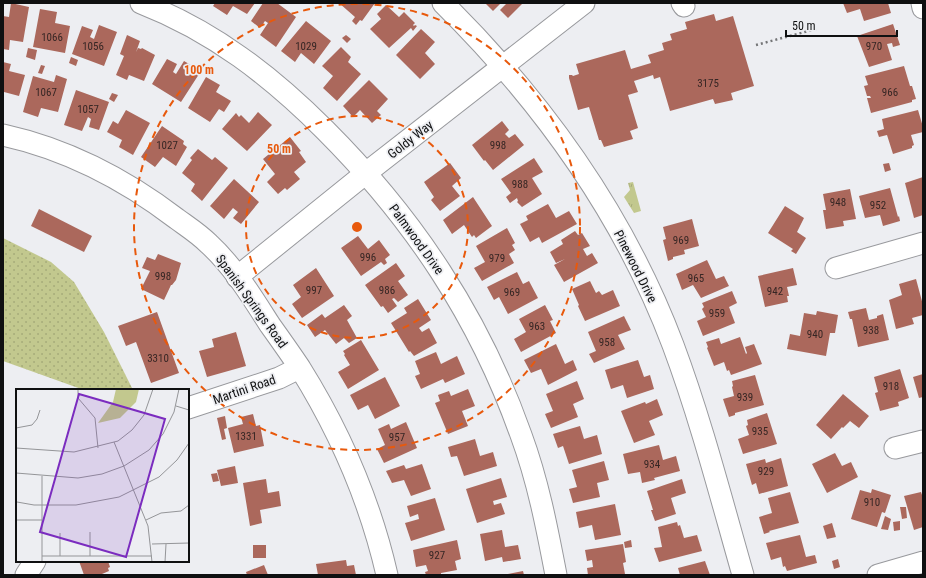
<svg xmlns="http://www.w3.org/2000/svg" width="926" height="578" font-family="'Roboto Condensed',sans-serif">
	<defs>
		<pattern id="grass-dots" width="8" height="8" patternUnits="userSpaceOnUse"><rect width="8" height="8" fill="#c2c88e"/><path d="M2 2h.1M6 6h.1" fill="none" stroke="#a6ab79" stroke-width="1.8" stroke-linecap="round"/></pattern>
		<pattern id="park-tufts" width="24" height="20" patternUnits="userSpaceOnUse"><rect width="24" height="20" fill="#c2c88e"/><path d="M3 7l-1-3M5 7V3M7 7l1-3M15 17l-1-3M17 17v-4M19 17l1-3" fill="none" stroke="#a6ab79"/></pattern>
	</defs>
	<rect width="100%" height="100%" fill="#edeef2"/>
	<polygon fill="url(#grass-dots)" points="3,238 51,262 74,282 104,332 133,390 84,390 3,361"/>
	<polygon fill="url(#park-tufts)" points="633,182 641,211 634,213 624,197 630,190 628,183"/>
	<g fill="#ab685c">
		<polygon points="11,3 29,7 23,42 10,40 9,50 3,49 3,16 9,17"/>
		<polygon points="215,3 255,3 247,14 233,6 227,15 213,6"/>
		<polygon points="263,3 277,3 296,17 276,47 260,35 268,23 265,21 260,28 251,21"/>
		<polygon points="339,3 375,3 362,21 360,20 356,25 352,21 355,17"/>
		<polygon points="485,3 501,3 493,11"/>
		<polygon points="507,3 523,3 508,18 500,10"/>
		<polygon points="843,3 888,3 891,13 864,21 860,9 847,13"/>
		<polygon points="386,5 399,17 404,12 415,23 413,25 414,26 415,25 417,26 413,31 411,28 389,48 370,29 381,19 377,14"/>
		<polygon points="40,9 57,12 55,23 70,26 65,53 33,47"/>
		<polygon points="714,14 716,21 733,16 754,86 731,93 733,100 715,104 713,99 670,111 660,77 654,79 653,75 634,81 638,92 628,95 638,128 630,131 633,139 604,147 601,140 599,140 589,107 578,110 569,78 569,75 572,75 573,76 579,74 576,64 625,50 631,69 651,63 648,55 664,50 662,43 672,40 670,34 687,29 685,22"/>
		<polygon points="306,21 331,41 314,64 301,53 295,62 281,51"/>
		<polygon points="893,24 900,45 893,47 892,43 887,44 892,60 869,67 857,36"/>
		<polygon points="99,25 117,32 104,66 72,54 82,26 93,30 90,37 94,39"/>
		<polygon points="421,29 435,42 425,53 435,64 420,79 396,55"/>
		<polygon points="127,35 140,41 136,52 138,48 141,49 142,48 155,55 144,81 129,75 127,80 116,75 124,56 120,54"/>
		<polygon points="346,35 351,39 347,43 342,38"/>
		<polygon points="341,47 351,57 348,62 361,74 337,101 323,88 333,76 322,66"/>
		<polygon points="28,48 37,50 35,60 26,57"/>
		<polygon points="71,57 78,60 76,66 69,63"/>
		<polygon points="167,59 177,64 173,72 176,74 184,61 201,71 181,102 152,84"/>
		<polygon points="3,62 11,64 9,71 25,75 19,96 4,92 3,96"/>
		<polygon points="41,65 45,66 42,74 38,73"/>
		<polygon points="904,66 910,86 912,86 916,99 912,100 912,102 871,113 867,98 871,98 870,96 867,96 864,86 868,85 865,76"/>
		<polygon points="56,75 67,79 58,112 41,108 38,117 23,112 33,76 54,82"/>
		<polygon points="206,77 220,85 216,92 231,101 224,112 219,109 210,122 188,108"/>
		<polygon points="369,80 388,99 377,111 381,115 372,123 360,110 353,117 343,106"/>
		<polygon points="76,90 109,102 99,130 89,127 91,119 88,117 82,131 64,125"/>
		<polygon points="112,93 118,95 114,102 109,99"/>
		<polygon points="126,110 150,123 133,155 119,147 122,140 107,132 113,121 118,124"/>
		<polygon points="918,110 923,127 923,132 911,135 914,145 912,146 912,148 893,154 887,135 879,137 877,131 884,129 882,119"/>
		<polygon points="258,112 272,125 247,151 222,129 236,113 239,117 241,115 249,123"/>
		<polygon points="502,121 509,130 505,134 509,138 515,134 524,145 493,170 485,160 484,161 472,145"/>
		<polygon points="162,126 184,141 183,144 187,147 176,166 163,157 155,167 141,157"/>
		<polygon points="290,137 301,151 299,152 306,162 294,172 300,179 287,190 285,188 278,194 267,182 275,174 263,159"/>
		<polygon points="198,149 212,160 215,157 228,168 202,201 191,191 195,184 182,173 192,160 190,158"/>
		<polygon points="534,158 543,172 532,178 542,194 522,207 517,202 518,201 517,198 510,203 506,197 511,193 501,179"/>
		<polygon points="450,163 461,178 452,186 460,196 440,211 431,200 434,197 424,182"/>
		<polygon points="889,163 891,170 885,172 883,164"/>
		<polygon points="923,177 923,215 914,218 905,183"/>
		<polygon points="234,179 259,202 241,224 233,218 238,212 233,208 224,219 210,206"/>
		<polygon points="890,188 898,217 899,216 900,221 883,226 880,215 865,218 859,196"/>
		<polygon points="850,189 856,219 843,221 844,226 826,229 823,210 826,210 823,194"/>
		<polygon points="473,197 492,226 476,238 474,235 472,237 464,225 452,234 443,220"/>
		<polygon points="548,204 556,218 569,211 577,224 542,243 539,237 530,242 520,224 528,220 526,216"/>
		<polygon points="785,206 804,218 797,232 806,238 796,254 791,251 793,249 768,233"/>
		<polygon points="39,209 92,236 84,252 31,226"/>
		<polygon points="692,219 699,246 684,250 685,254 673,257 673,259 668,261 663,240 666,239 663,227"/>
		<polygon points="507,228 515,243 512,245 515,250 509,254 514,263 482,281 474,268 485,262 476,246"/>
		<polygon points="575,231 578,235 582,233 590,246 583,249 587,256 592,253 598,263 564,282 554,265 565,259 556,263 550,252 563,244 561,240"/>
		<polygon points="358,236 368,249 379,240 390,255 385,259 387,263 384,265 381,262 361,276 341,248"/>
		<polygon points="158,254 181,263 176,280 172,285 171,285 164,300 141,289 150,271 142,268 147,257 155,260"/>
		<polygon points="707,260 716,279 724,276 729,286 701,298 693,285 682,290 676,274"/>
		<polygon points="396,263 405,276 398,281 408,295 398,302 394,298 392,299 397,306 388,313 383,306 381,307 365,285"/>
		<polygon points="316,268 334,296 302,318 292,304 301,297 293,285"/>
		<polygon points="793,268 797,285 787,287 789,296 787,296 788,302 765,307 758,276"/>
		<polygon points="517,272 523,284 529,281 538,298 508,314 499,297 494,300 487,287"/>
		<polygon points="916,279 923,305 923,315 912,318 914,324 896,329 889,300 902,295 899,284"/>
		<polygon points="590,281 596,293 599,291 602,295 613,290 620,306 585,321 578,306 579,305 572,289"/>
		<polygon points="732,291 737,303 729,307 735,323 703,336 697,321 706,317 702,309 704,307 702,303"/>
		<polygon points="418,299 431,320 419,328 422,332 429,328 437,343 414,356 410,351 409,352 391,323 407,313 404,308"/>
		<polygon points="344,305 352,316 347,320 357,338 349,343 344,338 336,344 325,330 315,337 307,325 322,314 325,318"/>
		<polygon points="545,305 553,320 550,321 556,333 521,352 514,339 526,332 519,319"/>
		<polygon points="866,308 869,320 877,318 877,316 883,314 889,340 858,347 852,319 850,319 848,312"/>
		<polygon points="817,311 838,315 835,333 830,333 826,356 787,349 790,334 800,336 804,313 816,315"/>
		<polygon points="157,312 179,373 151,383 136,342 126,346 118,326"/>
		<polygon points="624,316 631,330 618,335 625,349 594,363 589,354 596,351 588,332"/>
		<polygon points="236,332 246,366 207,377 199,351 214,347 212,339"/>
		<polygon points="740,337 746,354 747,353 745,347 754,344 762,364 731,375 729,370 727,371 724,362 714,366 707,348 708,347 706,342 719,338 721,344"/>
		<polygon points="361,340 379,370 348,389 338,372 350,365 344,355 345,354 343,351"/>
		<polygon points="556,344 565,364 573,360 577,370 548,385 541,369 531,373 524,360"/>
		<polygon points="436,352 441,364 457,356 465,374 445,383 443,379 421,389 415,376 420,374 415,361"/>
		<polygon points="638,360 644,377 650,375 654,389 627,398 623,385 611,389 605,370"/>
		<polygon points="900,369 909,398 898,402 899,406 880,411 875,393 878,392 874,377"/>
		<polygon points="923,374 923,397 919,398 913,377"/>
		<polygon points="755,375 764,405 735,413 735,415 729,417 723,399 734,396 732,387 733,386 732,381"/>
		<polygon points="385,377 400,406 375,419 368,405 358,410 350,395"/>
		<polygon points="577,381 584,399 573,404 578,417 551,428 545,414 553,411 546,394"/>
		<polygon points="468,389 475,406 462,411 468,426 448,434 435,403 440,401 438,395 449,391 451,396"/>
		<polygon points="843,394 869,416 859,428 850,421 843,428 842,427 831,439 816,425"/>
		<polygon points="657,399 663,415 649,421 655,435 634,443 621,411 645,402 646,404"/>
		<polygon points="767,413 777,444 743,454 738,439 749,435 746,426 748,425 747,420"/>
		<polygon points="253,414 256,426 260,425 264,446 234,453 228,428 243,424 241,417"/>
		<polygon points="225,416 227,428 224,429 226,439 222,440 217,418"/>
		<polygon points="406,422 417,448 384,463 377,449 385,445 378,429 389,424 391,429"/>
		<polygon points="580,426 584,439 597,435 602,454 569,464 563,446 558,448 553,434"/>
		<polygon points="475,439 480,456 493,452 497,466 464,476 457,456 451,457 448,447"/>
		<polygon points="659,445 663,460 676,456 680,471 654,478 655,480 642,483 640,472 628,474 623,454"/>
		<polygon points="835,453 842,466 851,462 858,477 827,493 812,464"/>
		<polygon points="781,458 788,486 759,494 756,483 752,485 746,464 765,459 766,463"/>
		<polygon points="604,461 609,480 597,483 600,497 573,503 569,489 577,487 572,470"/>
		<polygon points="422,464 431,489 411,496 404,480 392,483 386,471 404,465 406,469"/>
		<polygon points="235,466 238,483 221,486 217,470"/>
		<polygon points="217,473 219,481 213,482 211,474"/>
		<polygon points="501,478 507,497 493,501 494,505 501,503 505,514 477,523 466,489"/>
		<polygon points="266,479 268,493 279,491 281,506 260,510 262,523 250,526 243,483"/>
		<polygon points="682,479 686,493 671,498 676,514 655,521 651,510 653,510 647,491"/>
		<polygon points="872,489 891,495 885,513 882,512 877,527 851,519 860,490 871,493"/>
		<polygon points="790,492 799,523 769,531 770,532 764,534 759,517 772,513 768,498"/>
		<polygon points="921,492 923,498 923,527 914,530 904,496"/>
		<polygon points="435,498 445,530 411,541 405,523 419,519 418,514 410,517 407,506"/>
		<polygon points="615,504 621,535 595,540 592,525 579,528 576,512"/>
		<polygon points="900,507 906,507 907,518 902,519"/>
		<polygon points="885,516 891,519 888,530 881,529"/>
		<polygon points="900,521 900,530 894,531 893,522"/>
		<polygon points="677,522 678,526 680,525 684,538 697,535 702,551 659,562 654,548 662,547 658,527"/>
		<polygon points="832,523 836,537 827,539 823,526"/>
		<polygon points="502,530 505,547 518,545 521,559 503,562 502,557 485,561 480,534"/>
		<polygon points="800,535 806,557 815,555 817,563 787,571 785,566 783,567 781,557 771,560 766,543"/>
		<polygon points="457,540 461,559 455,561 457,570 441,573 441,575 426,575 425,572 428,571 426,565 416,567 413,550"/>
		<polygon points="631,540 632,547 625,548 624,542"/>
		<polygon points="623,544 626,562 623,563 625,574 588,575 587,568 593,567 592,560 587,561 585,550"/>
		<rect x="253" y="545" width="13" height="13"/>
		<polygon points="838,559 840,567 834,569 832,561"/>
		<polygon points="346,560 347,566 354,565 356,575 318,575 316,564"/>
		<polygon points="79,561 108,561 110,567 108,568 109,571 102,574 102,575 84,575"/>
		<polygon points="705,561 710,575 680,575 678,568"/>
		<polygon points="264,565 268,575 247,575 246,572"/>
		<polygon points="523,571 524,575 508,575 508,574"/>
	</g>
	<g fill="none" stroke-linecap="round" stroke-linejoin="round">
		<g stroke="#98999d" stroke-width="23">
			<g id="minor">
				<path d="M 141,3 C 213,31 271,76 325,130 C 414,219 479,317 521,435 C 538,481 547,528 556,575"/>
				<path d="M 443,3 C 541,100 624,215 673,345 C 701,420 721,498 743,575"/>
				<polyline points="682,3 684,6"/>
				<polyline points="922,3 923,8"/>
				<path d="M 3,135 C 66,149 126,180 177,219 C 188,227 199,234 209,244 C 234,267 252,297 270,325 C 280,339 290,353 300,368 C 340,432 370,501 387,575"/>
				<polyline points="836,268 923,243"/>
				<polyline points="237,277 366,173 584,3"/>
				<polyline points="188,408 279,378 299,368"/>
				<polyline points="895,448 923,441"/>
				<polyline points="26,575 35,561"/>
				<polyline points="878,575 923,562"/>
			</g>
		</g>
		<polyline stroke="#747577" stroke-width="2.5" stroke-dasharray="2 3" stroke-linecap="butt" points="756,45 816,29"/>
		<use href="#minor" stroke="#fff" stroke-width="21"/>
	</g>
	<g fill="none" stroke="#e8590c" stroke-width="2" stroke-dasharray="7 5">
		<circle cx="357" cy="227" r="111"/>
		<circle cx="357" cy="227" r="223"/>
	</g>
	<g text-anchor="middle" stroke-width="3.5" stroke-linejoin="round" paint-order="stroke">
		<g font-size="11" fill="#362624">
			<text x="52" y="41">1066</text>
			<text x="93" y="50">1056</text>
			<text x="306" y="50">1029</text>
			<text x="874" y="50">970</text>
			<text x="708" y="87">3175</text>
			<text x="46" y="96">1067</text>
			<text x="890" y="96">966</text>
			<text x="88" y="113">1057</text>
			<text x="167" y="149">1027</text>
			<text x="498" y="149">998</text>
			<text x="520" y="188">988</text>
			<text x="838" y="206">948</text>
			<text x="878" y="209">952</text>
			<text x="681" y="244">969</text>
			<text x="368" y="261">996</text>
			<text x="497" y="262">979</text>
			<text x="163" y="280">998</text>
			<text x="696" y="282">965</text>
			<text x="314" y="294">997</text>
			<text x="387" y="294">986</text>
			<text x="775" y="295">942</text>
			<text x="512" y="296">969</text>
			<text x="717" y="317">959</text>
			<text x="537" y="330">963</text>
			<text x="871" y="334">938</text>
			<text x="815" y="338">940</text>
			<text x="607" y="346">958</text>
			<text x="158" y="362">3310</text>
			<text x="891" y="390">918</text>
			<text x="745" y="401">939</text>
			<text x="760" y="435">935</text>
			<text x="246" y="440">1331</text>
			<text x="397" y="441">957</text>
			<text x="652" y="468">934</text>
			<text x="766" y="475">929</text>
			<text x="872" y="506">910</text>
			<text x="437" y="559">927</text>
		</g>
		<g font-size="13" fill="#0f1011" stroke="#edeef2">
			<text transform="translate(410 139) rotate(-38)" y="5">Goldy Way</text>
			<text transform="translate(417 239) rotate(54)" y="5">Palmwood Drive</text>
			<text transform="translate(636 266) rotate(63)" y="5">Pinewood Drive</text>
			<text transform="translate(252 301) rotate(54)" y="5">Spanish Springs Road</text>
			<text transform="translate(244 389) rotate(-19)" y="5">Martini Road</text>
		</g>
	</g>
	<g transform="translate(16 389)">
		<rect width="173" height="173" fill="#edeef2"/>
		<path d="M 100,0 L 123,0 L 120,13 L 104,29 L 82,34 L 97,13 Z" fill="#c2c88e"/>
		<path fill="none" stroke="#949598" stroke-width="1" d="M 62,0 L 62,9 L 79,29 L 82,59M 160,17 L 173,21M 0,39 L 16,36 L 21,30 L 24,21M 98,53 L 132,137 L 136,173M 0,59 L 58,63 L 102,52 L 116,41 L 128,26 L 137,0M 0,84 L 62,89 L 86,85 L 108,77 L 133,61 L 147,45 L 158,23 L 163,0M 1,113 L 18,116 L 60,116 L 103,108 L 143,88 L 161,71 L 173,54M 0,131 L 26,131M 130,131 L 145,124 L 165,122 L 173,116M 136,155 L 173,154M 26,167 L 136,167M 44,167 L 44,144M 74,167 L 74,143M 26,173 L 26,87M 149,173 L 150,155"/>
		<path fill="#7b2cbf" fill-opacity="0.15" stroke="#7b2cbf" stroke-width="2" d="M 63,5 L 149,30 L 110,168 L 24,143 Z"/>
		<rect width="173" height="173" fill="none" stroke="#0f1011" stroke-width="2"/>
	</g>
	<circle cx="357" cy="227" r="6" fill="#e8590c" stroke="#edeef2" stroke-width="2"/>
	<g font-size="12" text-anchor="middle" font-weight="bold" fill="#e8590c" stroke="#edeef2" stroke-width="3.5" stroke-linejoin="round" paint-order="stroke">
		<text x="199" y="74">100 m</text>
		<text x="279" y="153">50 m</text>
	</g>
	<rect width="926" height="578" fill="none" stroke="#0f1011" stroke-width="8"/>
	<path d="M786 30v6h111v-6" fill="none" stroke="#0f1011" stroke-width="2"/>
	<text x="792" y="30" font-size="12" fill="#0f1011" stroke="#edeef2" stroke-width="3" paint-order="stroke">50 m</text>
</svg>
